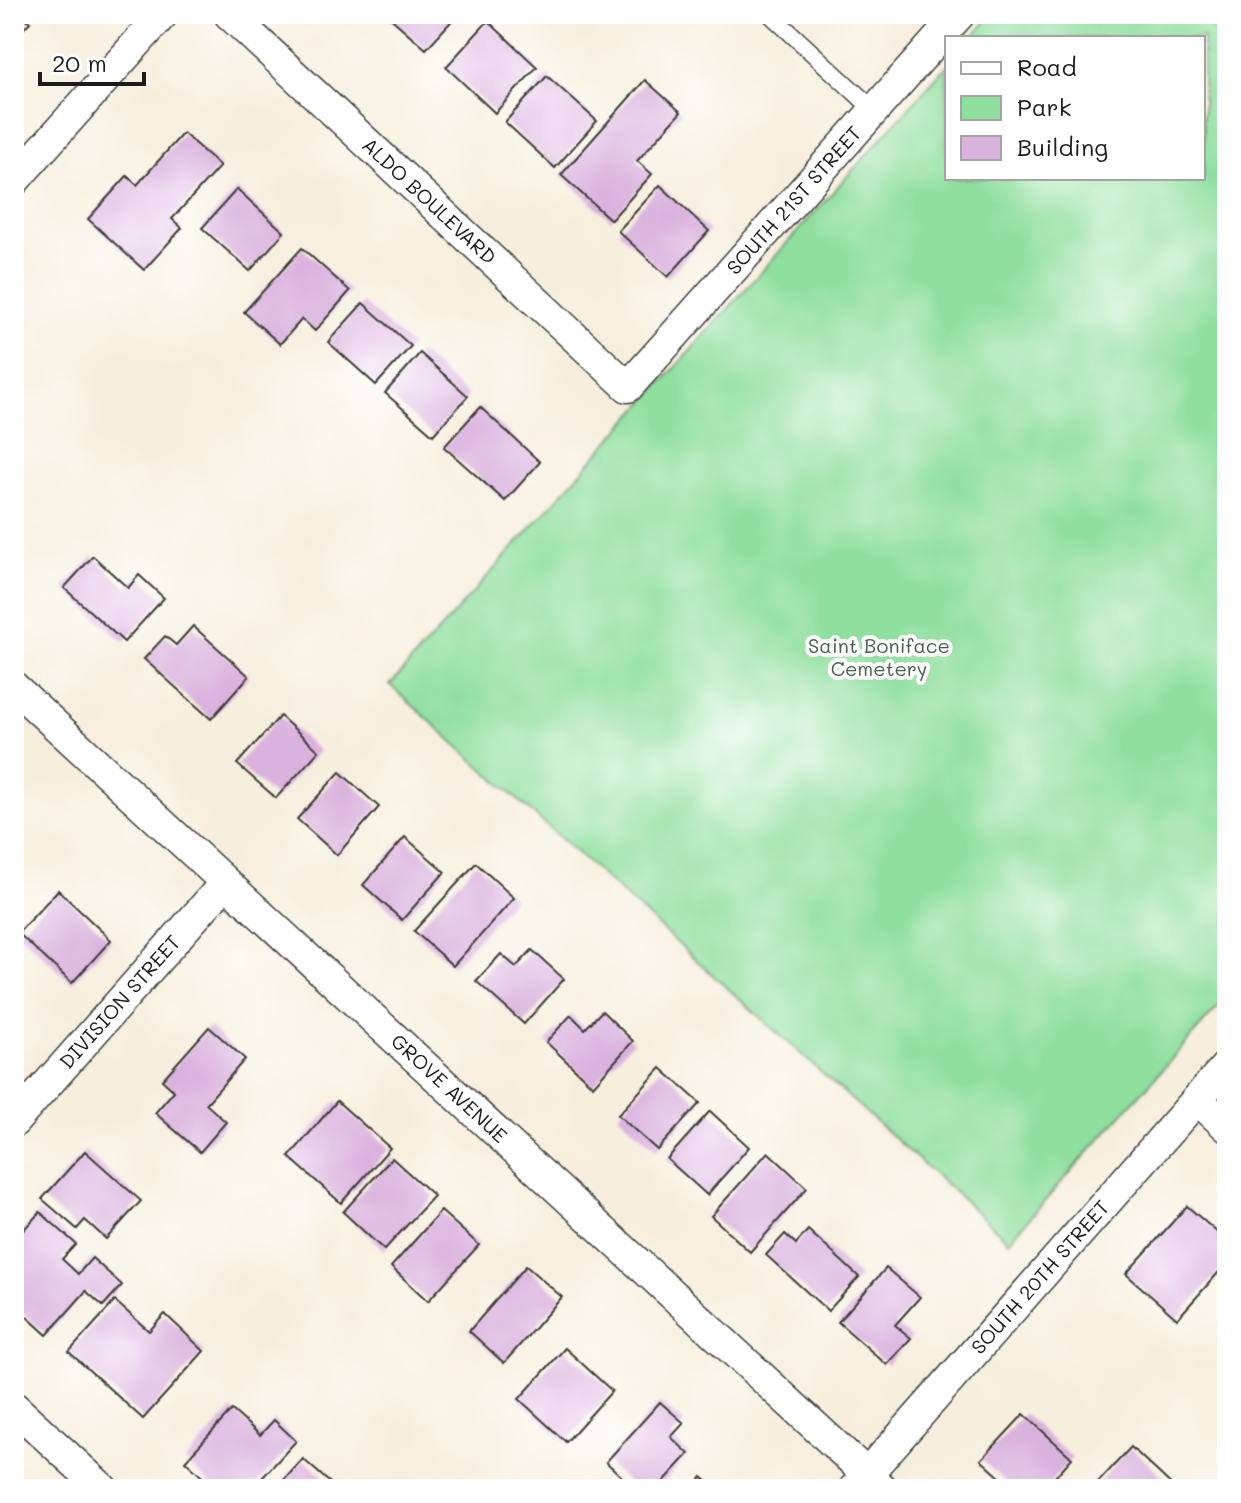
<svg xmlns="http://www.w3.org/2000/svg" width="1241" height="1503" font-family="Mali,sans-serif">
	<rect width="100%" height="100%" fill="#fff"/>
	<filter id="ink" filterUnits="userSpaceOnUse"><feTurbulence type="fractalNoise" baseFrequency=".0125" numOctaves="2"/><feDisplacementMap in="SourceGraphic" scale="16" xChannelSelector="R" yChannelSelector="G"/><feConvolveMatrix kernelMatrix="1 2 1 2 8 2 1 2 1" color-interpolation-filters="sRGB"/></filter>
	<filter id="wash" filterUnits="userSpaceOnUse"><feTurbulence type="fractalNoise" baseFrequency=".006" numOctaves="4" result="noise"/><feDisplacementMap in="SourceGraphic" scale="32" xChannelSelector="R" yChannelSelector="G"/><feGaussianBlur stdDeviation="1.8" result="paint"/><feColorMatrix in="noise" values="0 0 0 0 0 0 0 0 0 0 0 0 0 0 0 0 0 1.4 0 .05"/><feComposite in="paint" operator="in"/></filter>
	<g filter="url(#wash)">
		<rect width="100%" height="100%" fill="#f7efde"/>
		<polygon fill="#8fdf9e" stroke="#567e5d" stroke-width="2" points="993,14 1198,14 1227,42 1227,997 1009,1241 390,685 947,65 947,178 1203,178 1203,38 971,38"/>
		<g id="blocks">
			<g fill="#dab2de">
				<polygon points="14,14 21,14 30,22 14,39"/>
				<polygon points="386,14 458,14 426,49"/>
				<polygon points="488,21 537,67 495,113 446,67"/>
				<polygon points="547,76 597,121 555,168 505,122"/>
				<polygon points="645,80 681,112 637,161 652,174 611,220 561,175"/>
				<polygon points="183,133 220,166 172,219 182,228 144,270 88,219 127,176 137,185"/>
				<polygon points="660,185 709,231 668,277 618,231"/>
				<polygon points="237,189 284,232 250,271 202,228"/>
				<polygon points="302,248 350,291 315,331 302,319 280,344 244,312"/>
				<polygon points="363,303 411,346 376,385 328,342"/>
				<polygon points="420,353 468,396 433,435 385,393"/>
				<polygon points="480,407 540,462 505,501 444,447"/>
				<polygon points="93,556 128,588 139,575 164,598 124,642 64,588"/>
				<polygon points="193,626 249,676 211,719 144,659 165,636 176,645"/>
				<polygon points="280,716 319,751 276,798 237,764"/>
				<polygon points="340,772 379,807 337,855 297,819"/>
				<polygon points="405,837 445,872 402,920 363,885"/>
				<polygon points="476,863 514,898 453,966 414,931"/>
				<polygon points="58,890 111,940 72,983 18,933"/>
				<polygon points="532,950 564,979 524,1024 476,981 501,954 516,967"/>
				<polygon points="602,1011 633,1041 593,1086 546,1042 571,1015 585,1029"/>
				<polygon points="209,1027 245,1059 206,1104 226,1122 200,1152 155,1113 174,1091 162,1080"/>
				<polygon points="661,1068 700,1103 657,1150 618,1115"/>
				<polygon points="337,1101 390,1148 341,1203 289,1157"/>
				<polygon points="710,1111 749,1147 707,1195 667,1159"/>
				<polygon points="85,1151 141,1201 106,1239 85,1220 77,1229 42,1199"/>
				<polygon points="768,1152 807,1188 750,1252 711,1216"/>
				<polygon points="392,1158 434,1196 384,1250 343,1212"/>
				<polygon points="1187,1206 1227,1241 1227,1263 1177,1319 1126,1274"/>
				<polygon points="441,1211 479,1245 428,1301 391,1267"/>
				<polygon points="40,1212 76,1244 62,1259 78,1274 92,1258 122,1285 103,1306 86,1291 47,1335 14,1305 14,1240"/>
				<polygon points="808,1230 859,1277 828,1311 766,1255 785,1234 796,1244"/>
				<polygon points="526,1266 562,1297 504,1363 469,1331"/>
				<polygon points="886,1268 920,1297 895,1325 911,1338 887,1365 838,1322"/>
				<polygon points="115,1301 149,1331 165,1314 204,1351 143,1419 69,1352"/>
				<polygon points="565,1348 612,1391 566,1442 519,1399"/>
				<polygon points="660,1402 684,1423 671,1437 689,1454 657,1489 635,1489 606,1462"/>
				<polygon points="232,1410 260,1435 274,1420 296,1441 252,1489 215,1489 185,1461"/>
				<polygon points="1024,1414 1072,1458 1044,1489 1013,1489 981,1460"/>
				<polygon points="1131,1447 1176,1489 1092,1489"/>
				<polygon points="303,1459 337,1489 276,1489"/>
				<polygon points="702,1477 716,1489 692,1489"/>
			</g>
		</g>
	</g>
	<g filter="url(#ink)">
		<use href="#blocks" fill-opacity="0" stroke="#3d3c39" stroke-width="2"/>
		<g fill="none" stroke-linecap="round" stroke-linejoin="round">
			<g stroke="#3d3c39" stroke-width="19">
				<polyline id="lane" points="770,14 874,110"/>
			</g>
			<g stroke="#3d3c39" stroke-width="33">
				<g id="street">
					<path id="s1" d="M 229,14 L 628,387 L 960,14"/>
					<polyline points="14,181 163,14"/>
					<path id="s2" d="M 14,687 L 883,1489"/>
					<polyline points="1197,1099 1227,1127"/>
					<path id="s3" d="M 14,1122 L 225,883"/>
					<polyline points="14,1407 103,1489"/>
					<path id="s4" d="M 854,1489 L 1227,1065"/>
				</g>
			</g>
			<use href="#lane" stroke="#fff" stroke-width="16"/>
			<use href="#street" stroke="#fff" stroke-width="30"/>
		</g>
	</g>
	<g text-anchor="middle" stroke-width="8" stroke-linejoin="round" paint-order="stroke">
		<g font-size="20" fill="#1c1c1c" stroke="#fff">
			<text dy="7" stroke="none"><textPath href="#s1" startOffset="796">SOUTH 21ST STREET</textPath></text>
			<text dy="7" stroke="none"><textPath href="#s1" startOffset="274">ALDO BOULEVARD</textPath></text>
			<text dy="7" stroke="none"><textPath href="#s3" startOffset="160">DIVISION STREET</textPath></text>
			<text dy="7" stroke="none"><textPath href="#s2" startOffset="592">GROVE AVENUE</textPath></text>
			<text dy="7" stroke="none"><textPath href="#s4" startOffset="282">SOUTH 20TH STREET</textPath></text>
		</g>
		<g font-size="20" fill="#44604a" stroke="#fff">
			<text x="879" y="653">Saint Boniface<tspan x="879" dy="23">Cemetery</tspan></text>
		</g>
	</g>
	<rect width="1241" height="1503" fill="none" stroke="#fff" stroke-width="48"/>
	<rect x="945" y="36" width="260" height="144" fill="#ffffff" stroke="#a4a4a4" stroke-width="2"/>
	<rect x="961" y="62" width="40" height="12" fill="#ffffff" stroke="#a4a4a4" stroke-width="2"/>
	<text x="1017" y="76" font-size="24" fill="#1c1c1c">Road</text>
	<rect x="961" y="96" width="40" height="24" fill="#8fdf9e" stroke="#a4a4a4" stroke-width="2"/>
	<text x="1017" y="116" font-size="24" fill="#1c1c1c">Park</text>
	<rect x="961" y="136" width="40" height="24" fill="#dab2de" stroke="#a4a4a4" stroke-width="2"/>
	<text x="1017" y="156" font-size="24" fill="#1c1c1c">Building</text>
	<path d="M40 72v12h104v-12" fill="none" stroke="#1c1c1c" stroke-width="4"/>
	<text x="52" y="72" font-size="24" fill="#1c1c1c" stroke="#ffffff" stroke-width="6" paint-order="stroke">20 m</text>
</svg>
